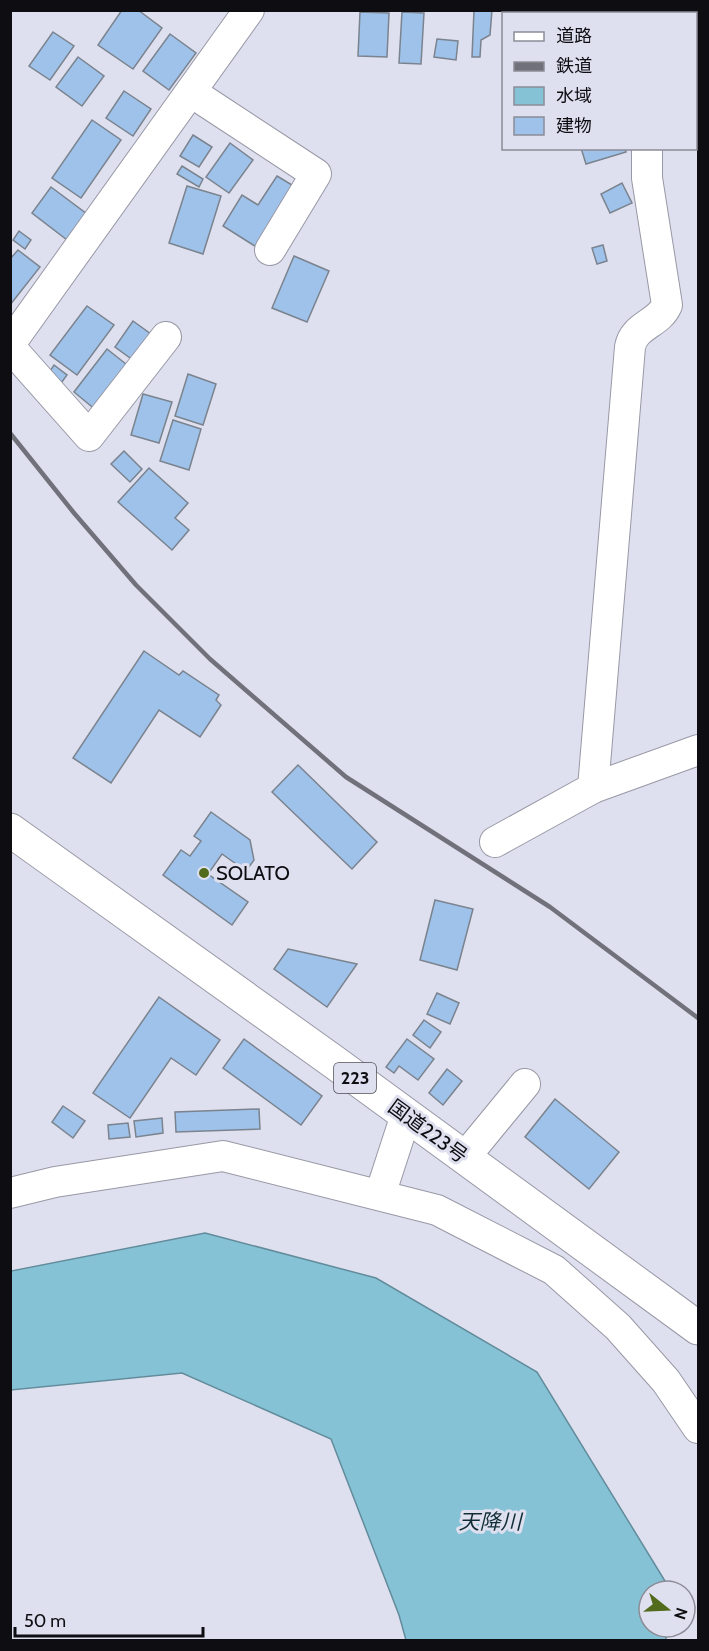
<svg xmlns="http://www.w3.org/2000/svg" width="709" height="1651" font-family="Cabin,'Noto Sans JP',sans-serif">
	<rect width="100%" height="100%" fill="#dfe0ef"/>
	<polygon fill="#86c2d6" stroke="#628c9b" stroke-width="1.5" points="205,1233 376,1278 537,1372 665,1581 665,1591 649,1591 649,1627 666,1627 666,1640 406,1640 399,1615 331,1439 182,1373 11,1390 11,1271"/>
	<g fill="#9fc2ea" stroke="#7a838e" stroke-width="1.5">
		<polygon points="122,10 138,10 162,28 133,69 98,45"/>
		<polygon points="474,10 492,10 490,35 481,40 480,57 472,57"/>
		<rect x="519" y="10" width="30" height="4"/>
		<rect x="578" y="10" width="52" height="4"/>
		<polygon points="360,12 389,13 387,57 358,56"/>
		<polygon points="402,12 424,13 421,64 399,63"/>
		<polygon points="53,32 74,46 50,80 29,66"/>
		<polygon points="170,34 196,53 169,90 143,71"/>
		<polygon points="437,39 458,41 456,60 434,57"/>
		<polygon points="78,57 104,76 82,106 56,87"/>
		<polygon points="124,91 151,109 133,136 106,118"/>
		<polygon points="92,120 121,140 81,198 52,178"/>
		<polygon points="193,135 212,147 199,167 180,156"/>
		<polygon points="230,143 253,160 229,193 206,177"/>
		<polygon points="581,148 625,148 626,152 586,164"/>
		<polygon points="182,166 203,179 199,187 177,174"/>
		<polygon points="277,176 297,188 258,248 223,226 242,195 258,205"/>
		<polygon points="622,183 632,203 610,213 601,194"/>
		<polygon points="187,186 221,196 203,254 169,243"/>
		<polygon points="51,187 91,217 71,243 32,213"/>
		<polygon points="19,231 31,240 25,249 13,240"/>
		<polygon points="603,245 607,261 597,264 592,248"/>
		<polygon points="18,250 40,267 10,305 10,259"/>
		<polygon points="294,256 329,271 307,322 272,308"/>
		<polygon points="87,306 114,325 77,375 50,355"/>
		<polygon points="133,321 155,337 137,363 115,347"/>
		<polygon points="107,349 131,368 97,411 74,392"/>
		<polygon points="54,365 67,375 59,386 46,377"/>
		<polygon points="188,374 216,384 203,425 175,416"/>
		<polygon points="143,394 172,402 159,443 131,435"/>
		<polygon points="173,420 201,429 189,470 160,461"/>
		<polygon points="124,451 142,469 130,482 111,464"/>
		<polygon points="149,468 188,503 175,518 189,530 172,550 118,502"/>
		<polygon points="144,651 179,675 183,671 219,695 216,700 221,705 200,737 159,710 111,783 73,758"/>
		<polygon points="298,765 377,842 352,869 272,792"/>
		<polygon points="211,812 250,840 254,860 246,871 222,854 208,874 248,902 232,925 163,875 181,850 190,856 201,841 194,836"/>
		<polygon points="435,900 473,909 457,970 420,960"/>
		<polygon points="288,949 357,964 327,1007 274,969"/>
		<polygon points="437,993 459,1003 450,1024 427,1014"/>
		<polygon points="159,997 220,1040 196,1075 171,1058 130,1118 93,1093"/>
		<polygon points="424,1020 441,1032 430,1048 413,1035"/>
		<polygon points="244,1039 322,1096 301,1125 223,1068"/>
		<polygon points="407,1039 434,1059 418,1080 399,1066 394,1073 386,1067"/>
		<polygon points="447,1069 462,1081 443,1105 429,1093"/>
		<polygon points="555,1099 619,1152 589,1189 525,1137"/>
		<polygon points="63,1106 85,1121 73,1138 52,1122"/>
		<polygon points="259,1109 260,1129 176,1132 175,1112"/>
		<polygon points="162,1118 163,1133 136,1137 134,1121"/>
		<polygon points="128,1123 130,1137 109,1139 108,1125"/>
	</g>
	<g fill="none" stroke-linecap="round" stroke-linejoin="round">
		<g stroke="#9898a6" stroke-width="32">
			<g id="minor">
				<polyline points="661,14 662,10"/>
				<polyline points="191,92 316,174 270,250"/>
				<polyline points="10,344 249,10"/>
				<polyline points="10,347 89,436 166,337"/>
				<path d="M 593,788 L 630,347 C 634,325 659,324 667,305 L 647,178 L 647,148"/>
				<polyline points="495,842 593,788 698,750"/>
				<polyline points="465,1157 525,1084"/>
				<polyline points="10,1193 55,1182 223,1156 437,1210 554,1270 618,1327 666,1381 698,1428"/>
				<polyline points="380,1195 406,1115"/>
			</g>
		</g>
		<g stroke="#9898a6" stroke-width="35">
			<polyline id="trunk" points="10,830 334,1062 698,1328"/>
		</g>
		<use href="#minor" stroke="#fff" stroke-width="30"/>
		<use href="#trunk" stroke="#fff" stroke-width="33"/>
		<polyline stroke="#70717a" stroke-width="4.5" points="10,433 74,513 136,585 210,659 346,777 550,907 698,1018"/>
	</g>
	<circle fill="#526a1b" stroke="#dfe0ef" stroke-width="2" cx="204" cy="873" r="6"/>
	<g text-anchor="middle" stroke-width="6" stroke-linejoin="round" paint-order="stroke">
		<rect fill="#dfe0ef" stroke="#4c4c54" stroke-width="1.5" x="334" y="1063" width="42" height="30" rx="4.5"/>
		<g font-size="18" font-weight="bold" fill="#0d0d12">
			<text x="355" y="1084">223</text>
		</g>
		<g font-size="20" fill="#0d0d12" stroke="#dfe0ef" text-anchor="start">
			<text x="216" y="880">SOLATO</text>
		</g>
		<g font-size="20" fill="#0d0d12" stroke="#dfe0ef">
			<text transform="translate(428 1131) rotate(36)" y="7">国道223号</text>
		</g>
		<g font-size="21" font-style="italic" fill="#0f2d36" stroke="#dfe0ef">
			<text x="490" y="1529">天降川</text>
		</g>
	</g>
	<rect width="709" height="1651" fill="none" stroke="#0d0d12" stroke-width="24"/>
	<rect x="502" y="12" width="195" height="138" fill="#dfe0ef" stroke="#8b8c97" stroke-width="1.5"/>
	<rect x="514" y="32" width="30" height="9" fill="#ffffff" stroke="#8b8c97" stroke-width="1.5"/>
	<text x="556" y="42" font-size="18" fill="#0d0d12">道路</text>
	<rect x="514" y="62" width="30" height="9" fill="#70717a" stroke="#8b8c97" stroke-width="1.5"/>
	<text x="556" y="72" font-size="18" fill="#0d0d12">鉄道</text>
	<rect x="514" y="87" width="30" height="18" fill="#86c2d6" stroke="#8b8c97" stroke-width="1.5"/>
	<text x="556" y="102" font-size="18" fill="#0d0d12">水域</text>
	<rect x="514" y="117" width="30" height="18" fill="#9fc2ea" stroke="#8b8c97" stroke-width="1.5"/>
	<text x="556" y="132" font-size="18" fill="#0d0d12">建物</text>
	<g transform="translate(667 1609) rotate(108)"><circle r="28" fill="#dfe0ef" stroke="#8b8c97" stroke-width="1.5"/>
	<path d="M0-4.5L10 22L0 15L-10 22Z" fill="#526a1b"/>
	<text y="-9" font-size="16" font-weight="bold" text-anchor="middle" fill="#0d0d12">N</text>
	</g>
	<path d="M15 1627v9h188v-9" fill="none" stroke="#0d0d12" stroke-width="3"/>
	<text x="24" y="1627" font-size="18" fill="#0d0d12" stroke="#dfe0ef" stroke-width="4.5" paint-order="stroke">50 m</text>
</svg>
